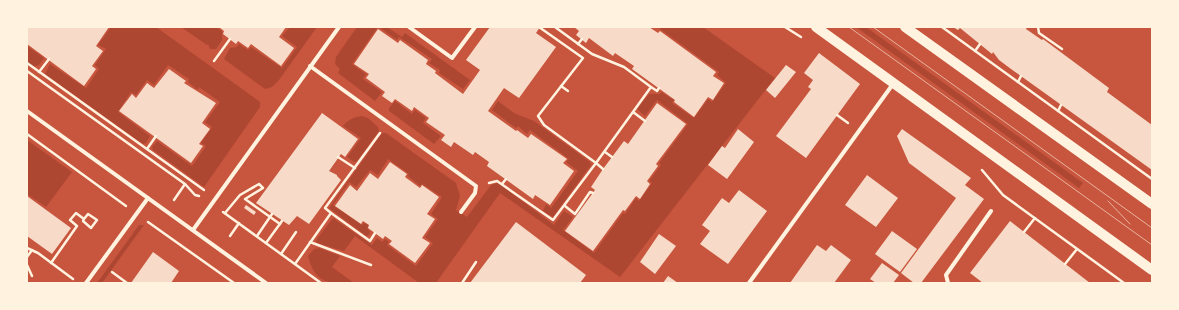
<svg xmlns="http://www.w3.org/2000/svg" width="1179" height="310" font-family="Ubuntu,sans-serif">
	<rect width="100%" height="100%" fill="#c8553d"/>
	<g fill="#ae4732">
		<polygon points="111,27 156,27 260,102 260,107 204,187 153,150 152,147 157,141 192,166 206,146 201,143 212,127 205,122 220,102 199,87 198,90 188,82 189,79 168,65 154,85 147,80 136,95 131,92 118,112 150,136 146,143 143,144 45,74 50,64 86,88 99,69 95,65 106,49 98,45"/>
		<polygon points="181,27 216,27 222,31 222,40 216,49 210,49 208,44 207,45"/>
		<polygon points="290,27 317,27 279,80 272,87 265,89 224,59 230,48 237,47 239,44 248,50 251,47 282,68 297,47 282,36"/>
		<polygon points="357,27 378,27 352,64 366,74 363,79 382,92 375,101 338,73 340,69 335,64 336,57"/>
		<polygon points="379,27 387,27 402,37 405,33 470,80 463,89 439,73 440,70 429,63 432,59 399,37 397,40"/>
		<polygon points="659,27 703,27 775,78 620,277 500,193 436,283 419,283 355,236 344,251 317,243 316,240 333,218 372,245 377,238 382,242 385,239 389,242 387,245 416,266 433,243 425,237 438,219 431,214 442,197 422,184 420,186 408,176 409,174 388,159 378,175 370,170 356,187 349,182 333,205 362,225 364,223 369,225 367,228 370,232 369,235 366,236 329,208 382,133 386,133 456,183 460,196 456,210 467,217 491,185 498,183 554,225 564,211 573,217 563,230 594,253 623,213 625,214 636,198 639,201 652,183 649,181 661,165 659,163 688,124 657,100 645,116 637,109 649,94 660,94 661,92 674,100 672,103 694,118 708,99 712,102 726,83 717,75 719,72 660,29"/>
		<polygon points="856,27 866,27 1083,183 1079,188"/>
		<polygon points="27,46 44,58 39,65 33,67 27,62"/>
		<polygon points="395,101 412,114 415,110 426,118 423,123 441,136 434,144 389,111 389,108"/>
		<polygon points="498,101 514,113 534,121 590,162 591,165 553,217 543,211 546,204 551,208 578,171 566,162 569,159 530,130 527,134 518,126 516,128 492,110"/>
		<path d="M 362,116 L 368,118 L 378,127 L 379,131 L 357,161 L 354,162 L 347,157 L 361,138 L 343,126 C 349,119 354,117 362,116 Z"/>
		<polygon points="27,140 72,172 46,207 27,194"/>
		<polygon points="139,225 144,225 102,283 97,283"/>
		<path d="M 319,248 L 340,256 L 332,267 L 354,283 C 328,283 316,285 308,256 L 314,249 Z"/>
	</g>
	<g fill="#f7dbc8">
		<polygon points="27,27 109,27 96,46 103,51 92,66 96,69 84,86 27,44"/>
		<polygon points="219,27 286,27 279,37 294,48 281,66 251,44 248,48 238,41 236,44 223,34 224,31"/>
		<polygon points="490,27 540,27 536,33 556,47 519,98 504,88 488,111 516,131 517,130 528,138 531,134 567,159 563,163 574,171 550,205 535,195 533,199 487,166 489,162 475,152 473,155 454,142 451,147 441,140 445,135 426,122 429,118 414,107 412,111 395,99 392,103 382,96 385,92 366,78 369,74 354,64 378,29 398,43 400,40 428,60 426,64 436,71 435,73 463,94 480,70 466,60"/>
		<polygon points="574,27 649,27 658,33 660,31 716,72 713,76 724,83 713,100 708,97 694,117 674,102 675,100 632,69 634,66 615,53 613,56 589,38 586,43 576,35 579,31"/>
		<polygon points="953,27 1027,27 1026,29 1042,40 1043,39 1109,88 1107,92 1152,125 1152,170 1011,69 999,60 993,52 992,54 960,28 958,30"/>
		<polygon points="819,53 860,84 806,158 776,136 811,89 808,87 813,80 804,73"/>
		<polygon points="786,65 796,72 775,98 766,90"/>
		<polygon points="169,69 186,81 184,83 216,103 202,123 210,129 199,144 203,146 191,163 119,111 132,94 136,98 147,83 154,88"/>
		<polygon points="657,103 686,124 656,164 658,166 647,181 650,184 640,199 636,196 625,211 623,210 593,251 565,231 595,190 591,187 603,169 624,141 628,144"/>
		<polygon points="322,113 358,139 345,157 341,154 329,171 337,175 337,176 341,180 309,224 297,216 289,225 256,203"/>
		<polygon points="738,129 754,142 727,179 708,165 722,146 725,148"/>
		<polygon points="902,129 971,178 965,185 984,199 921,283 914,283 901,273 956,198 909,163 897,136"/>
		<polygon points="390,162 407,174 405,177 420,188 422,185 439,197 427,214 435,219 422,238 430,243 415,263 389,244 392,241 385,236 383,239 368,228 369,225 363,221 361,224 335,206 350,185 357,191 370,173 378,179"/>
		<polygon points="867,175 898,198 876,227 845,205"/>
		<polygon points="739,190 767,211 728,264 700,244 710,231 702,225 722,198 729,203"/>
		<polygon points="27,196 71,228 52,254 27,236"/>
		<polygon points="246,205 256,212 254,215 244,208"/>
		<polygon points="1010,221 1090,283 983,283 970,273"/>
		<polygon points="516,222 586,275 580,283 470,283"/>
		<polygon points="892,231 917,249 900,272 875,254"/>
		<polygon points="659,234 676,246 655,274 640,262"/>
		<polygon points="817,245 826,251 831,245 851,260 834,283 790,283"/>
		<polygon points="153,252 179,271 171,283 131,283"/>
		<polygon points="882,263 899,275 893,283 876,283 870,279"/>
		<polygon points="668,276 678,283 663,283"/>
	</g>
	<g fill="none" stroke-linecap="round" stroke-linejoin="round">
		<g stroke="#fff3e0" stroke-width="2.5">
			<polyline points="539,27 583,58 538,116 544,125 596,163 651,87 624,67 592,54 555,27"/>
			<polyline points="785,27 801,37"/>
			<polyline points="942,27 1152,179"/>
			<polyline points="1038,27 1039,33 1062,49"/>
			<polyline points="578,44 582,39"/>
			<polyline points="975,51 980,44"/>
			<polyline points="214,61 230,39"/>
			<polyline points="27,63 204,190"/>
			<polyline points="27,71 185,184 195,195 199,196"/>
			<polyline points="39,72 49,59"/>
			<polyline points="1018,82 1021,76"/>
			<polyline points="561,86 568,91"/>
			<polyline points="651,87 657,91 659,88"/>
			<polyline points="1058,111 1061,105"/>
			<polyline points="633,112 645,121"/>
			<polyline points="837,115 848,123"/>
			<polyline points="27,134 126,206"/>
			<polyline points="147,149 156,136"/>
			<polyline points="605,152 612,157"/>
			<polyline points="338,157 355,168"/>
			<polyline points="982,170 1003,195 1124,283"/>
			<polyline points="489,183 497,181 553,220 596,163 603,169"/>
			<polyline points="502,184 506,179"/>
			<polyline points="174,200 185,184"/>
			<polyline points="565,206 575,214 590,192 593,193"/>
			<polyline points="223,212 321,283"/>
			<polyline points="225,213 240,195 259,184 263,188 245,199 280,224"/>
			<polyline points="331,213 370,241 375,233"/>
			<polyline points="148,222 234,283"/>
			<polyline points="1024,232 1035,218"/>
			<polyline points="230,236 239,223"/>
			<polyline points="257,236 272,214"/>
			<polyline points="310,242 371,265"/>
			<polyline points="266,243 282,221"/>
			<polyline points="27,248 38,253 73,279"/>
			<polyline points="281,254 296,232"/>
			<polyline points="27,257 32,250"/>
			<polyline points="51,263 77,226 70,220 76,213 84,219 88,214 97,220 91,228 83,221 84,219"/>
			<polyline points="295,264 331,213 325,208 380,133"/>
			<polyline points="1065,264 1077,249"/>
			<polyline points="27,265 32,276"/>
			<polyline points="112,272 127,283"/>
			<polyline points="462,283 476,262"/>
		</g>
		<g stroke="#fff3e0" stroke-width="4">
			<polyline points="409,27 452,58 475,27"/>
			<polyline points="310,66 476,186 475,193 461,212"/>
			<polyline points="27,111 266,283"/>
			<polyline points="193,230 339,27"/>
			<polyline points="86,283 148,198"/>
			<polyline points="749,283 893,84"/>
			<polyline points="948,283 946,275 991,211"/>
		</g>
		<g stroke="#fff3e0" stroke-width="10">
			<polyline points="816,27 1152,270"/>
			<polyline points="905,27 1152,204"/>
		</g>
		<g stroke="#e9b49f" stroke-width="1">
			<polyline points="849,27 1152,245"/>
			<polyline points="873,27 1152,228"/>
			<polyline points="1108,201 1130,224"/>
		</g>
	</g>
	<rect width="1179" height="310" fill="none" stroke="#fff3e0" stroke-width="56"/>
</svg>
